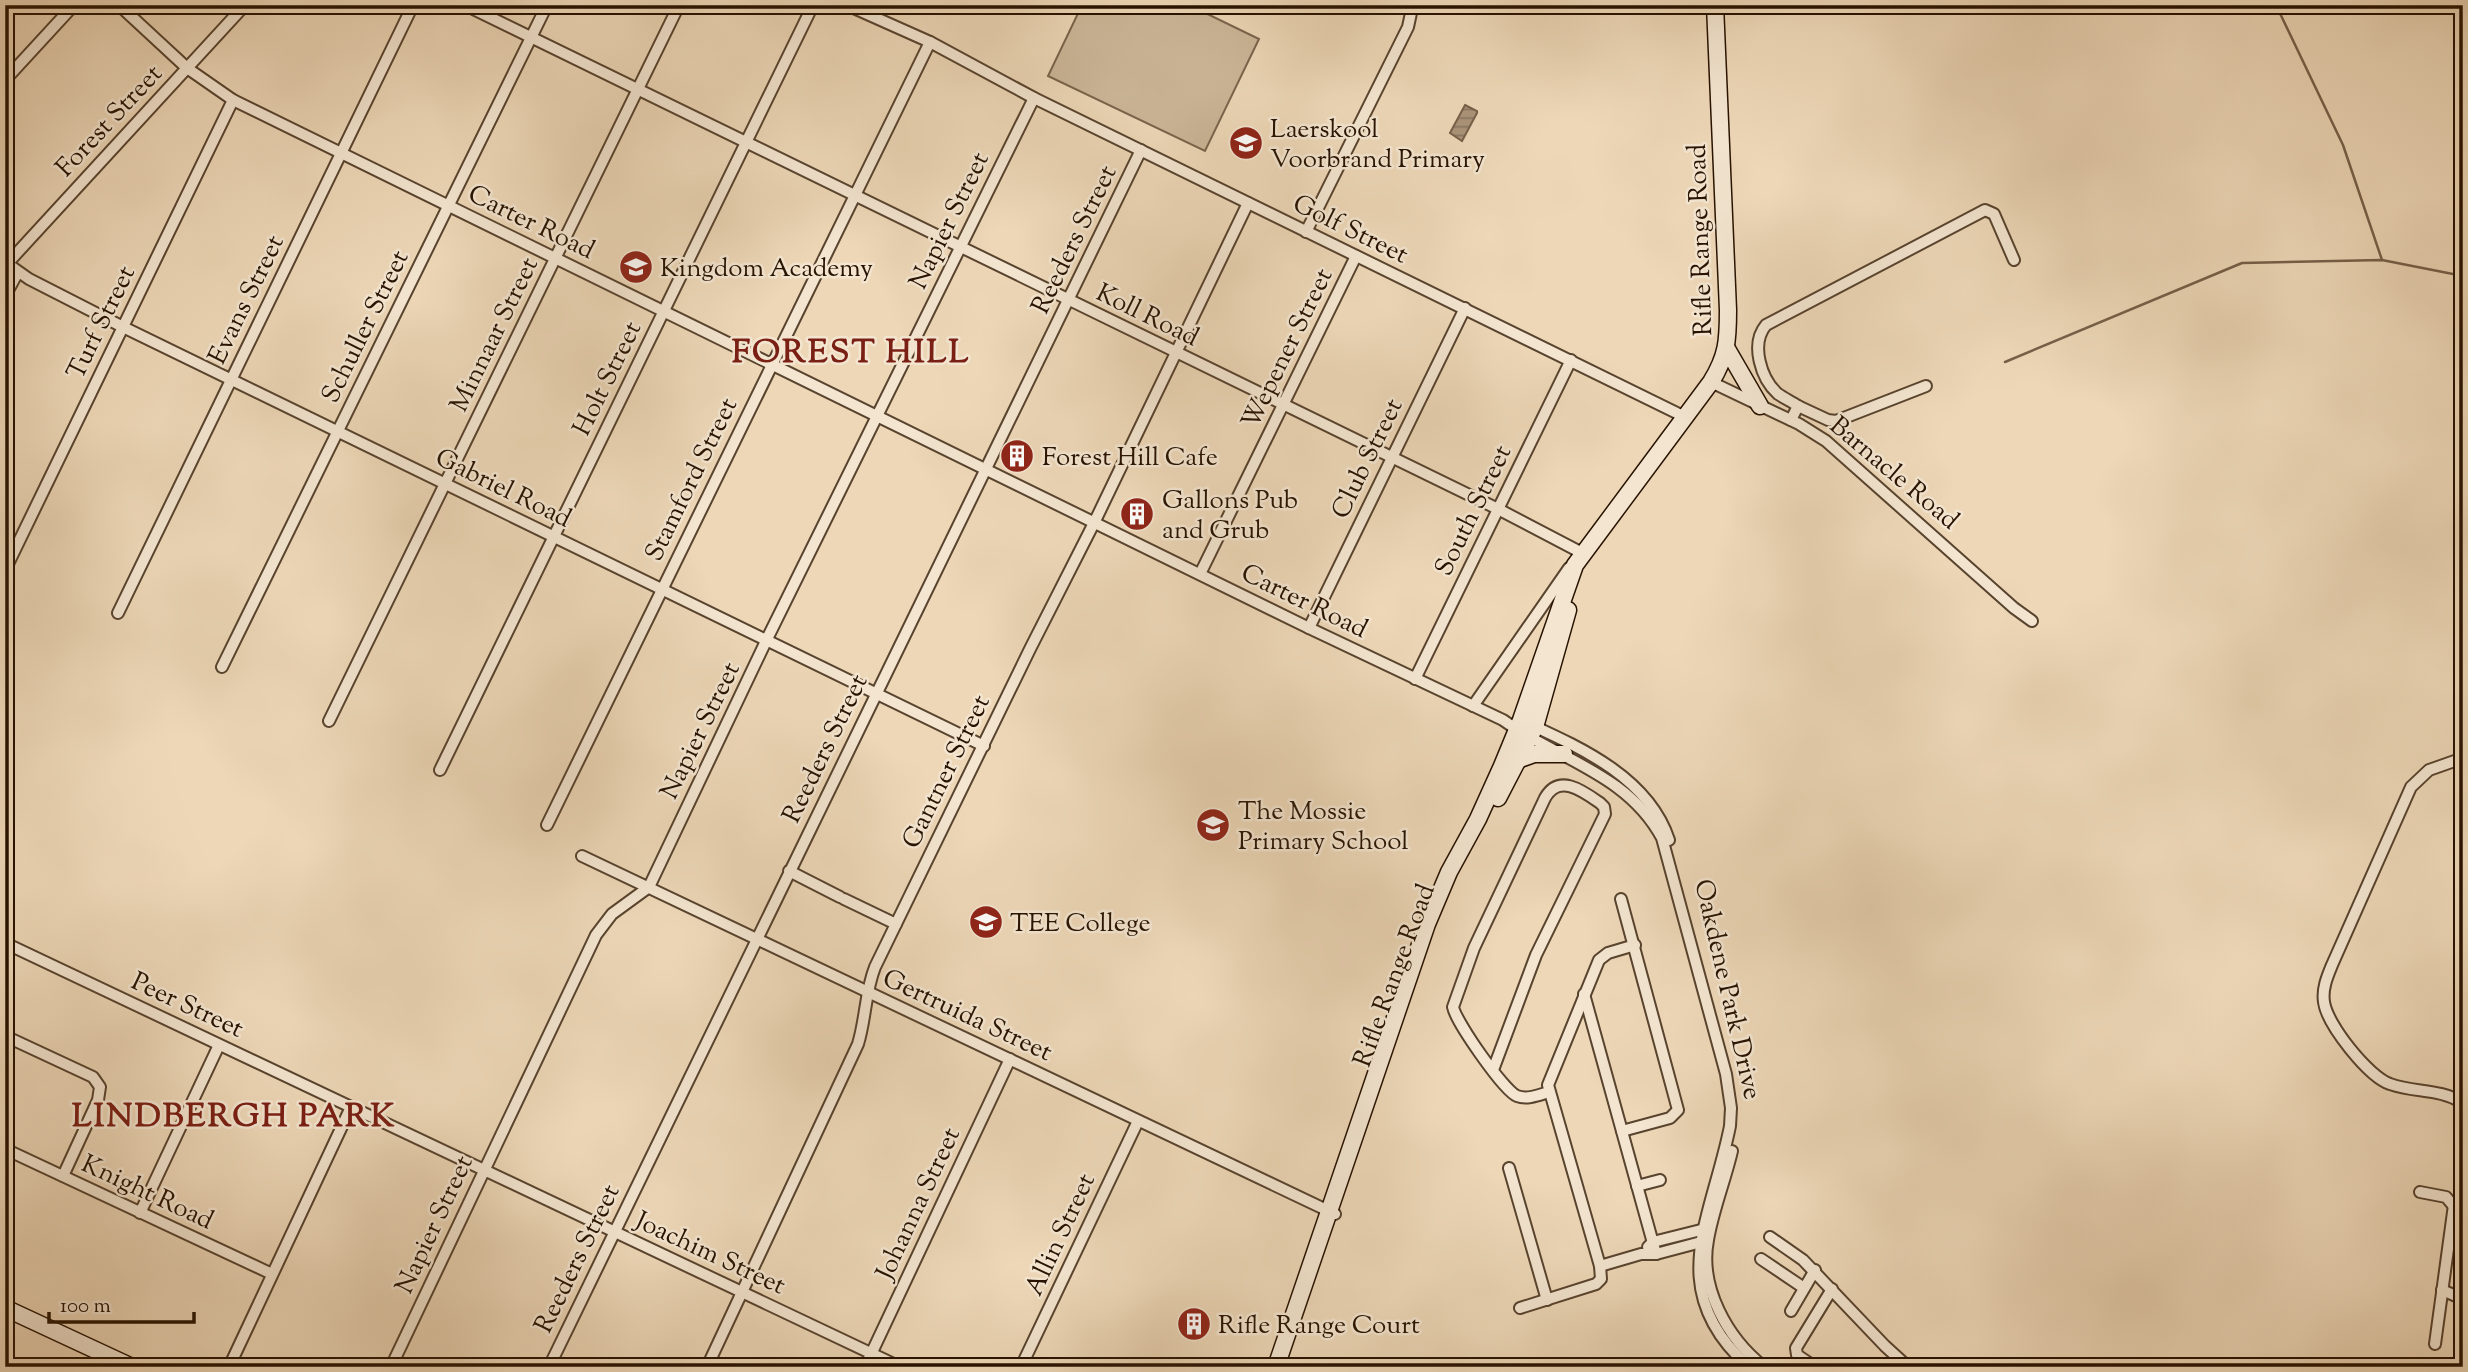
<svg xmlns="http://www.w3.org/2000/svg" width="2468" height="1372" font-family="'Sorts Mill Goudy',serif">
	<defs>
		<pattern id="water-rules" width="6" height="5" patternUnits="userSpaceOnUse" patternTransform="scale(1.75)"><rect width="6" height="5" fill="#aa9479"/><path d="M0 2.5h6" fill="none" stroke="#8a7761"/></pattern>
	</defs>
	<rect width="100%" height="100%" fill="#edd7b7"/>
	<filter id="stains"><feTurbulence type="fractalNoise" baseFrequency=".00286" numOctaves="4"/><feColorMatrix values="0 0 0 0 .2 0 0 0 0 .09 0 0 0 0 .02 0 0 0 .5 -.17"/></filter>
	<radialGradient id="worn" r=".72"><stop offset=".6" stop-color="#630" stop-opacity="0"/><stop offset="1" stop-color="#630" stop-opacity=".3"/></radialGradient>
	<polygon fill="#cbb698" stroke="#79644c" stroke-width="2" points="1082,5 1189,5 1259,39 1205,151 1048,76"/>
	<polygon fill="url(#water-rules)" stroke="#766049" stroke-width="2" points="1465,105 1477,111 1477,113 1462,141 1450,133"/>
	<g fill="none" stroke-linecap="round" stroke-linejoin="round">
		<g stroke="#766049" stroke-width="2.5">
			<polyline points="2276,5 2343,145 2382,260"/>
			<polyline points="2005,362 2242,263 2382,260 2463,276"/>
		</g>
		<g stroke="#58432e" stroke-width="14">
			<g id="street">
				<path d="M 119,5 L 187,68 L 233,100 L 1309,628 L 1503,720 C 1557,759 1628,774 1662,838 L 1726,1074 L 1731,1108 L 1730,1126 C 1712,1218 1662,1290 1749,1367"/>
				<polyline points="465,5 1498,509 1584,554"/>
				<polyline points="847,5 930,42 1034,98 1685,417"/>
				<polyline points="5,80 74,5"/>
				<polyline points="1306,232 1408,27 1411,13 1409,5"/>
				<polyline points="5,262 29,279 123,327 984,746"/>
				<polyline points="5,266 245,5"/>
				<polyline points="5,296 18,272"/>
				<polyline points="1711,382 1799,424 1826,441 2014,608 2032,621"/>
				<polyline points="1798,406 1828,420 1836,421 1926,386"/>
				<path d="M 1791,420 L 1798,406 C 1792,402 1784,398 1778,394 C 1761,379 1750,344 1766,325 L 1985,210 L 1994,214 L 2014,260"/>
				<polyline points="8,564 233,100"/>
				<polyline points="1200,574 1356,256"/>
				<polyline points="118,613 413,5"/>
				<polyline points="1309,628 1465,308"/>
				<polyline points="222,667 547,5"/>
				<polyline points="1415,679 1571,360"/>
				<polyline points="1473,706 1569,568"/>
				<polyline points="329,721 679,5"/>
				<path d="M 1529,724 C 1584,749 1649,779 1669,840"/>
				<path d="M 2463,758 L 2429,770 L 2411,787 L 2332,965 C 2327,977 2322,989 2324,1002 C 2327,1025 2369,1077 2390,1084 C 2415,1093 2439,1088 2463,1103"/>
				<polyline points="440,770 813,5"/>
				<polyline points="547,825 930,42"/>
				<polyline points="582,856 1335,1214"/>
				<polyline points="789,871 840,897"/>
				<polyline points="844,899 896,924"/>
				<polyline points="1621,899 1678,1110 1670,1118 1622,1131"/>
				<polyline points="5,943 900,1367"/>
				<polyline points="1584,994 1656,1254"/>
				<polyline points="5,1036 93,1077 100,1087 98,1100 63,1176"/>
				<path d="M 1493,1070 L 1536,955 L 1605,814 L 1604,807 L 1600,803 C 1583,791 1559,773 1545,798 L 1474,948 L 1453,1007 C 1456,1022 1504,1091 1517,1096 C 1527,1100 1539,1095 1549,1092"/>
				<polyline points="5,1149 272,1274"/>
				<path d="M 1732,1151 C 1725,1181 1713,1210 1708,1240 C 1699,1287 1727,1338 1764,1367"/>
				<polyline points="1509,1168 1547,1300"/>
				<polyline points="1637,1186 1660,1180"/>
				<polyline points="2420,1192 2446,1197 2463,1217"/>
				<polyline points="140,1213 219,1045"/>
				<polyline points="1770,1237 1803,1260 1885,1346 1908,1367"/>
				<polyline points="1648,1247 1653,1242 1709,1228"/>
				<polyline points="1761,1259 1804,1288"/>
				<polyline points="1600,1266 1641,1254 1656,1254 1705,1241"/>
				<polyline points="2442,1290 2463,1299"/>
				<polyline points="1520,1308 1596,1284 1601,1279 1600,1266 1548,1085 1599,960 1608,953 1635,945"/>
				<polyline points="1791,1311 1815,1270"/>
				<polyline points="2435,1344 2454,1205"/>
				<polyline points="229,1367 351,1107"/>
				<polyline points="391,1367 596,935 612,914 649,887 767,639 1034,98"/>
				<polyline points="549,1367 1141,150"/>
				<path d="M 707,1367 L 858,1044 C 866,1018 865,992 875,967 L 1030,649 L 1095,521 L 1248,203"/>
				<polyline points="865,1367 1010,1059"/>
				<polyline points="1021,1367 1138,1121"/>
				<polyline points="1815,1367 1797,1355 1796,1348 1832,1289"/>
			</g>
		</g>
		<g stroke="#271200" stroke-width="19">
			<g id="secondary">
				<polyline points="1727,349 1760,406"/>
				<polyline points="1520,759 1534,754 1564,754"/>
				<polyline points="1498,798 1535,727 1568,610"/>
				<polyline points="5,1308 132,1367"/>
				<path d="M 1276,1367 L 1427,924 L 1449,872 L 1478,819 L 1502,766 L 1521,720 L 1575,565 L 1711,382 C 1727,356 1728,341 1728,310 L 1715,5"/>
			</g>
		</g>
		<use href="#street" stroke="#f3e5d0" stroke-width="10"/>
		<use href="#secondary" stroke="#f3e5d0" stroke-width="16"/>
	</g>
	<defs>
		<g id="school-disc" transform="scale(1.75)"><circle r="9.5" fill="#8f2418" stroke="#f3e5d0"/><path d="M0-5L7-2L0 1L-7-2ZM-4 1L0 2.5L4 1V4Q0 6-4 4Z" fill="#fff"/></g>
		<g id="building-disc" transform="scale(1.75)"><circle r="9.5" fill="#8f2418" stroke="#f3e5d0"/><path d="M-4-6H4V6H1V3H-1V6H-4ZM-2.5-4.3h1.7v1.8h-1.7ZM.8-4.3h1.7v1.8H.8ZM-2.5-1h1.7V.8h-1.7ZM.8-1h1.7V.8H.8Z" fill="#fff"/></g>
		<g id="university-disc" transform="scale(1.75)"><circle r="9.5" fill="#8f2418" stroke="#f3e5d0"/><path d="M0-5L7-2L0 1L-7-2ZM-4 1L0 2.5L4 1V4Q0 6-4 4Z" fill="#fff"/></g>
	</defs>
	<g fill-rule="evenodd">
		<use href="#school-disc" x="1246" y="143"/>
		<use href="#school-disc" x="636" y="267"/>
		<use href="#building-disc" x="1017" y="456"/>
		<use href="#building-disc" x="1137" y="514"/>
		<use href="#school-disc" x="1213" y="825"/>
		<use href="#university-disc" x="986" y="922"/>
		<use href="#building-disc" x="1194" y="1324"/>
	</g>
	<g text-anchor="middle" stroke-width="5" stroke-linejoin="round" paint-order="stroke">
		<g font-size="26" fill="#271200" stroke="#f3e5d0">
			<text transform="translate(108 120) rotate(-47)" y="9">Forest Street</text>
			<text transform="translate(948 220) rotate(-64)" y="9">Napier Street</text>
			<text transform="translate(532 221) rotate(26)" y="9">Carter Road</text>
			<text transform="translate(1351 228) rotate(26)" y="9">Golf Street</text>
			<text transform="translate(1073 239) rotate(-64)" y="9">Reeders Street</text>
			<text transform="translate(1699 240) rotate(-92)" y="9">Rifle Range Road</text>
			<text transform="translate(245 299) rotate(-64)" y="9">Evans Street</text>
			<text transform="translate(1148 314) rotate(26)" y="9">Koll Road</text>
			<text transform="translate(100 322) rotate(-64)" y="9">Turf Street</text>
			<text transform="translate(364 326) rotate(-64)" y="9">Schuller Street</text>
			<text transform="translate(493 334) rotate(-64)" y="9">Minnaar Street</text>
			<text transform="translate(1286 348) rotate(-64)" y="9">Wepener Street</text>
			<text transform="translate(606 378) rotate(-64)" y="9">Holt Street</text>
			<text transform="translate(1366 458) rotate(-64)" y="9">Club Street</text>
			<text transform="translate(1895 472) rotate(40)" y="9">Barnacle Road</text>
			<text transform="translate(690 479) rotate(-64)" y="9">Stamford Street</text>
			<text transform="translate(504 487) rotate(26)" y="9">Gabriel Road</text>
			<text transform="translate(1472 510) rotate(-64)" y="9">South Street</text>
			<text transform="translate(1305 600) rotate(26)" y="9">Carter Road</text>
			<text transform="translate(699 730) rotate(-64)" y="9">Napier Street</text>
			<text transform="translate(824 748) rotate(-64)" y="9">Reeders Street</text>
			<text transform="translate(945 771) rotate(-64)" y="9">Gantner Street</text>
			<text transform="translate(1393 975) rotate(-70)" y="9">Rifle Range Road</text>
			<text transform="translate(1729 989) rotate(77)" y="9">Oakdene Park Drive</text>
			<text transform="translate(188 1004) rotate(25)" y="9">Peer Street</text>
			<text transform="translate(968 1014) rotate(25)" y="9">Gertruida Street</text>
			<text transform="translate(148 1191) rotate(25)" y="9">Knight Road</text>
			<text transform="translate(917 1203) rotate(-65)" y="9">Johanna Street</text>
			<text transform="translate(433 1224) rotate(-65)" y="9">Napier Street</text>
			<text transform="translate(1059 1234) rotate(-65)" y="9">Allin Street</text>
			<text transform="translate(711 1252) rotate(25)" y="9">Joachim Street</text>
			<text transform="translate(576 1258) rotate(-64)" y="9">Reeders Street</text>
		</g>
		<g font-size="26" fill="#271200" stroke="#f3e5d0" text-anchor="start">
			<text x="1270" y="137">Laerskool<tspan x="1270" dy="30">Voorbrand Primary</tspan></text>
			<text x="660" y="276">Kingdom Academy</text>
			<text x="1042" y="465">Forest Hill Cafe</text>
			<text x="1162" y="508">Gallons Pub<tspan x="1162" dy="30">and Grub</tspan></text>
			<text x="1238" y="819">The Mossie<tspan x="1238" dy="30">Primary School</tspan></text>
			<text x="1010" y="931">TEE College</text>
			<text x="1218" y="1333">Rifle Range Court</text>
		</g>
		<g font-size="33" font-weight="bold" letter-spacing="2" fill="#7a1f14" stroke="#f3e5d0">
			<text x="851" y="362">FOREST HILL</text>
			<text x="234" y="1126">LINDBERGH PARK</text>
		</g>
	</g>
	<rect width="2468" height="1372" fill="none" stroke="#edd7b7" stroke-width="28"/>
	<rect x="7" y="7" width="2454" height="1358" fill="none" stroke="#271200" stroke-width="3.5"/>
	<rect x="14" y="14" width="2440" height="1344" fill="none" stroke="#271200" stroke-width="2"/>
	<path d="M49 1312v10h145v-10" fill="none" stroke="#271200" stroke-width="3.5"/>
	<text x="60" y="1312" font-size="21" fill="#271200" stroke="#f3e5d0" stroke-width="5" paint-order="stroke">100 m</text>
	<rect width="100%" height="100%" filter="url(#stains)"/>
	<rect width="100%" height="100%" fill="url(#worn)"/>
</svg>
